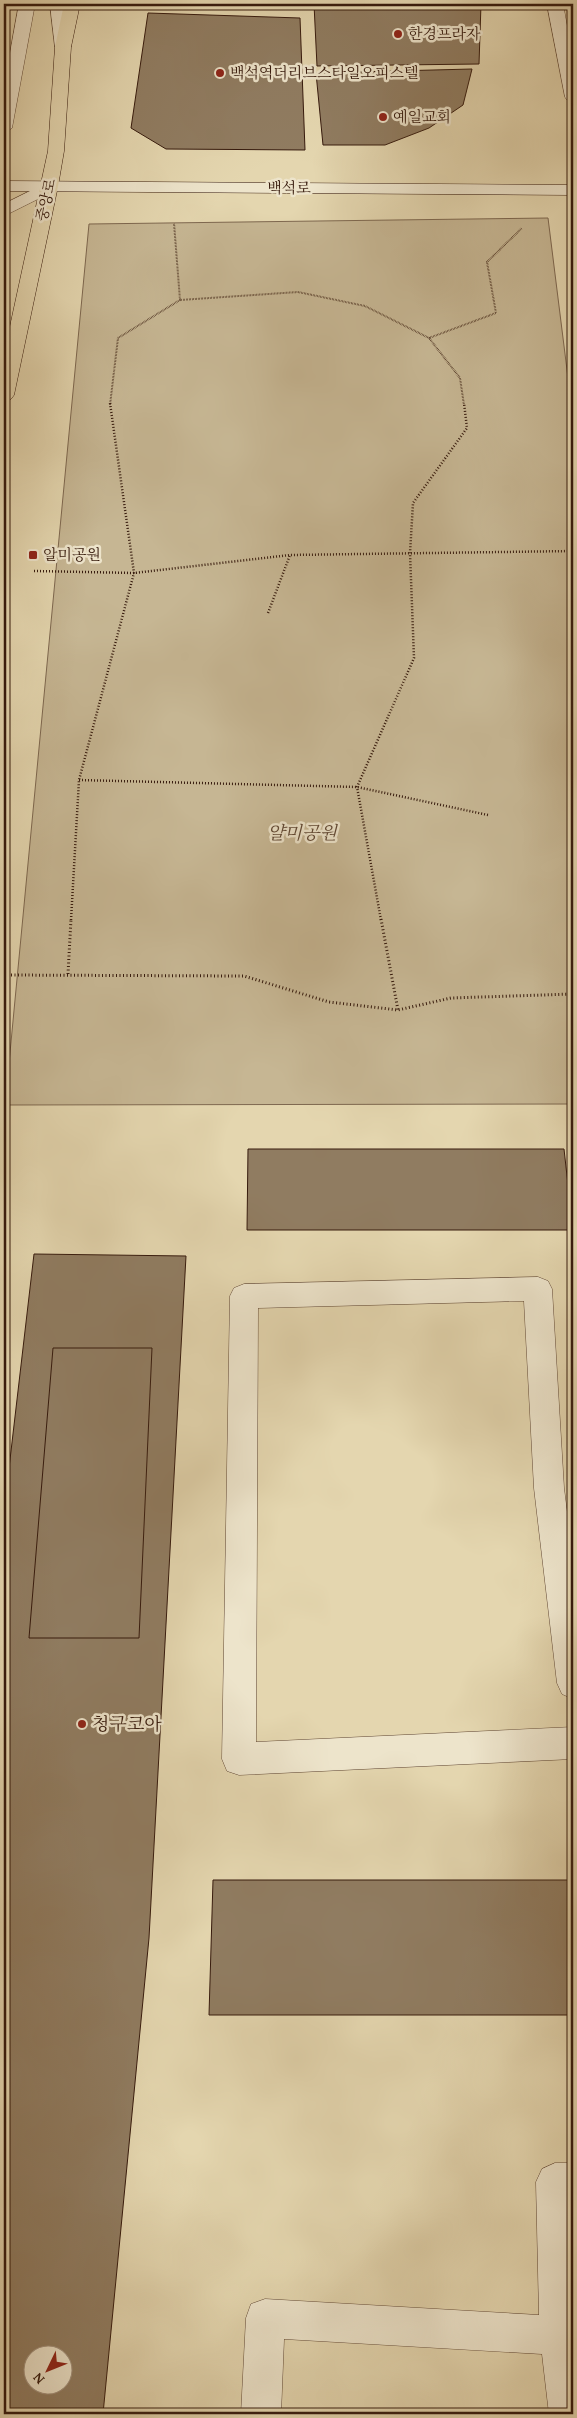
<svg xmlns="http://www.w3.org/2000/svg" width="577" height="2418" font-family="'Gentium Book Plus','Noto Serif KR',serif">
	<rect width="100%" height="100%" fill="#e4d6af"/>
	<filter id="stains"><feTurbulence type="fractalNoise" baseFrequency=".004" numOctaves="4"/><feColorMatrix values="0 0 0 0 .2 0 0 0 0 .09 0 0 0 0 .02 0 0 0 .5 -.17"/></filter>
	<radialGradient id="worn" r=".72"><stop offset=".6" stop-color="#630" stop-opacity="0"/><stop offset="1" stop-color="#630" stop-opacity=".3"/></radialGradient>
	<polygon fill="#c6b693" stroke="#7e6850" points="548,218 573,418 573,1104 5,1105 89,224"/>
	<g fill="#907c61" stroke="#361a0d" fill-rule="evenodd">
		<polygon points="314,4 481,4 479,64 317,66"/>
		<polygon points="148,13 300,18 305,150 166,149 131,128"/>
		<polygon points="472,69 463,105 429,128 385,145 323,145 316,73"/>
		<polygon points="248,1149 564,1149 573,1230 247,1230"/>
		<path d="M 34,1254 L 186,1256 L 149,1938 L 103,2414 L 4,2414 L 4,1511 ZM 32,2356 L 62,2356 L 62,2386 L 32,2386 Z"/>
		<polygon points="53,1348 152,1348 139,1638 29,1638"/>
		<polygon points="213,1880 573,1880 573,2015 209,2015"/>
	</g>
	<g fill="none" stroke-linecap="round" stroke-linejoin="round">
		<g stroke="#624936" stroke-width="1">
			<g id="service">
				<polygon points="19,4 35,4 12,128 4,133 4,86"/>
				<polygon points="50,4 66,4 71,47 68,50 58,50 55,47"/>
				<polygon points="50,181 56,182 58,186 56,190 4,216 4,204"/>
				<polygon points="538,1277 548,1281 552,1289 564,1488 573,1559 573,1699 562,1694 557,1683 534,1488 524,1301 258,1308 256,1742 573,1727 573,1759 239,1775 227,1771 222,1759 230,1296 234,1288 244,1284"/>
				<polygon points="555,2163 573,2163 573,2414 549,2414 542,2354 284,2339 281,2414 241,2414 246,2318 251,2304 265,2299 539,2315 536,2182 542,2169"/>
			</g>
		</g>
		<g stroke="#624936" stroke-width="1">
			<polygon id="tertiary" points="547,4 563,4 573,58 573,102 567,100 565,97"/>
		</g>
		<g stroke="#361a0d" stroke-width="1">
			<polygon id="secondary" points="4,181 573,185 573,195 4,191"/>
		</g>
		<g stroke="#361a0d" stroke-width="1">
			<polygon id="primary" points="64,4 80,4 71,47 64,151 58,186 14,395 11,399 4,401 4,354 48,151 55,47"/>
		</g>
		<g stroke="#361a0d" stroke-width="2" stroke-dasharray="0.5 1" stroke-linecap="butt">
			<polyline points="180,300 298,292 365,306 429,338 460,378 464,405"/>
			<polyline points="429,338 496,313 487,262 522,228"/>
			<polyline points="110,405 118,338 180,300 174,223"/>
		</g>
		<g stroke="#361a0d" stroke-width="2.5" stroke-dasharray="1 2" stroke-linecap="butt">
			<polyline points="34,571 134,573 290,555 573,551"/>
			<polyline points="268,613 290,555"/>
			<polyline points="79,780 357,787 488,815"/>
			<polyline points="71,920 79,780 134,573 110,403"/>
			<polyline points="381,920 357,787 414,658 410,553 413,503 467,428 464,403"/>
		</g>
		<g stroke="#361a0d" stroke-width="3" stroke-dasharray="1 2.5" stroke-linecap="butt">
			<polyline points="381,919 398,1010"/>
			<polyline points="68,974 71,919"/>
			<polyline points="4,975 244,976 329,1002 398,1010 451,998 573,994"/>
		</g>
		<use href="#service" fill="#ede4cb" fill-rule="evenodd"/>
		<use href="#tertiary" fill="#ede4cb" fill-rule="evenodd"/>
		<use href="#secondary" fill="#ede4cb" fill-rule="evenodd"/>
		<use href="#primary" fill="#e4d6af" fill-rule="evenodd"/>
	</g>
	<g fill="#8f2418" stroke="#ede4cb" stroke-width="2">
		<circle cx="398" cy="34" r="5"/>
		<circle cx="220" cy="73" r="5"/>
		<circle cx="383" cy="117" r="5"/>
		<rect x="28" y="550" width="10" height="10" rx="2.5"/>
		<circle cx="82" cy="1724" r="5"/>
	</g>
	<g text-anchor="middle" stroke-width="5" stroke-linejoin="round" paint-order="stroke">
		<g font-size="15" fill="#361a0d" stroke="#ede4cb" text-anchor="start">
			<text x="408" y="39">한경프라자</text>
			<text x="230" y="78">백석역더리브스타일오피스텔</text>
			<text x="393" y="122">예일교회</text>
			<text x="43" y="560">알미공원</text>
		</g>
		<g font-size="15" fill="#361a0d" stroke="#ede4cb">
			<text x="289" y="193">백석로</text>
			<text transform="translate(46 200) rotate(-78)" y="5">중앙로</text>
		</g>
		<g font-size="18" font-style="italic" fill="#614935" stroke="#ede4cb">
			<text x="302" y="839">얄미공원</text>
		</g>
		<g font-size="18" fill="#361a0d" stroke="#ede4cb" text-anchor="start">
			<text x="92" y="1730">청구코아</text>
		</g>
	</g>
	<rect width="577" height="2418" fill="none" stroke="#e4d6af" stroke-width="20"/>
	<rect x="5" y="5" width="567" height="2408" fill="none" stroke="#361a0d" stroke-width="2.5"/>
	<rect x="10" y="10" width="557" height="2398" fill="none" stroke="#361a0d"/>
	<g transform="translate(48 2370) rotate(227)"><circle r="24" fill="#ede4cb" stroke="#a4937f"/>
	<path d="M0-4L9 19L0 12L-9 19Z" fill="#8f2418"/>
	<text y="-8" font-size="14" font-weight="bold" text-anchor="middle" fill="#361a0d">N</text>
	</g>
	<rect width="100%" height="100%" filter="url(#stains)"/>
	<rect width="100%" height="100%" fill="url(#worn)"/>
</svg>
